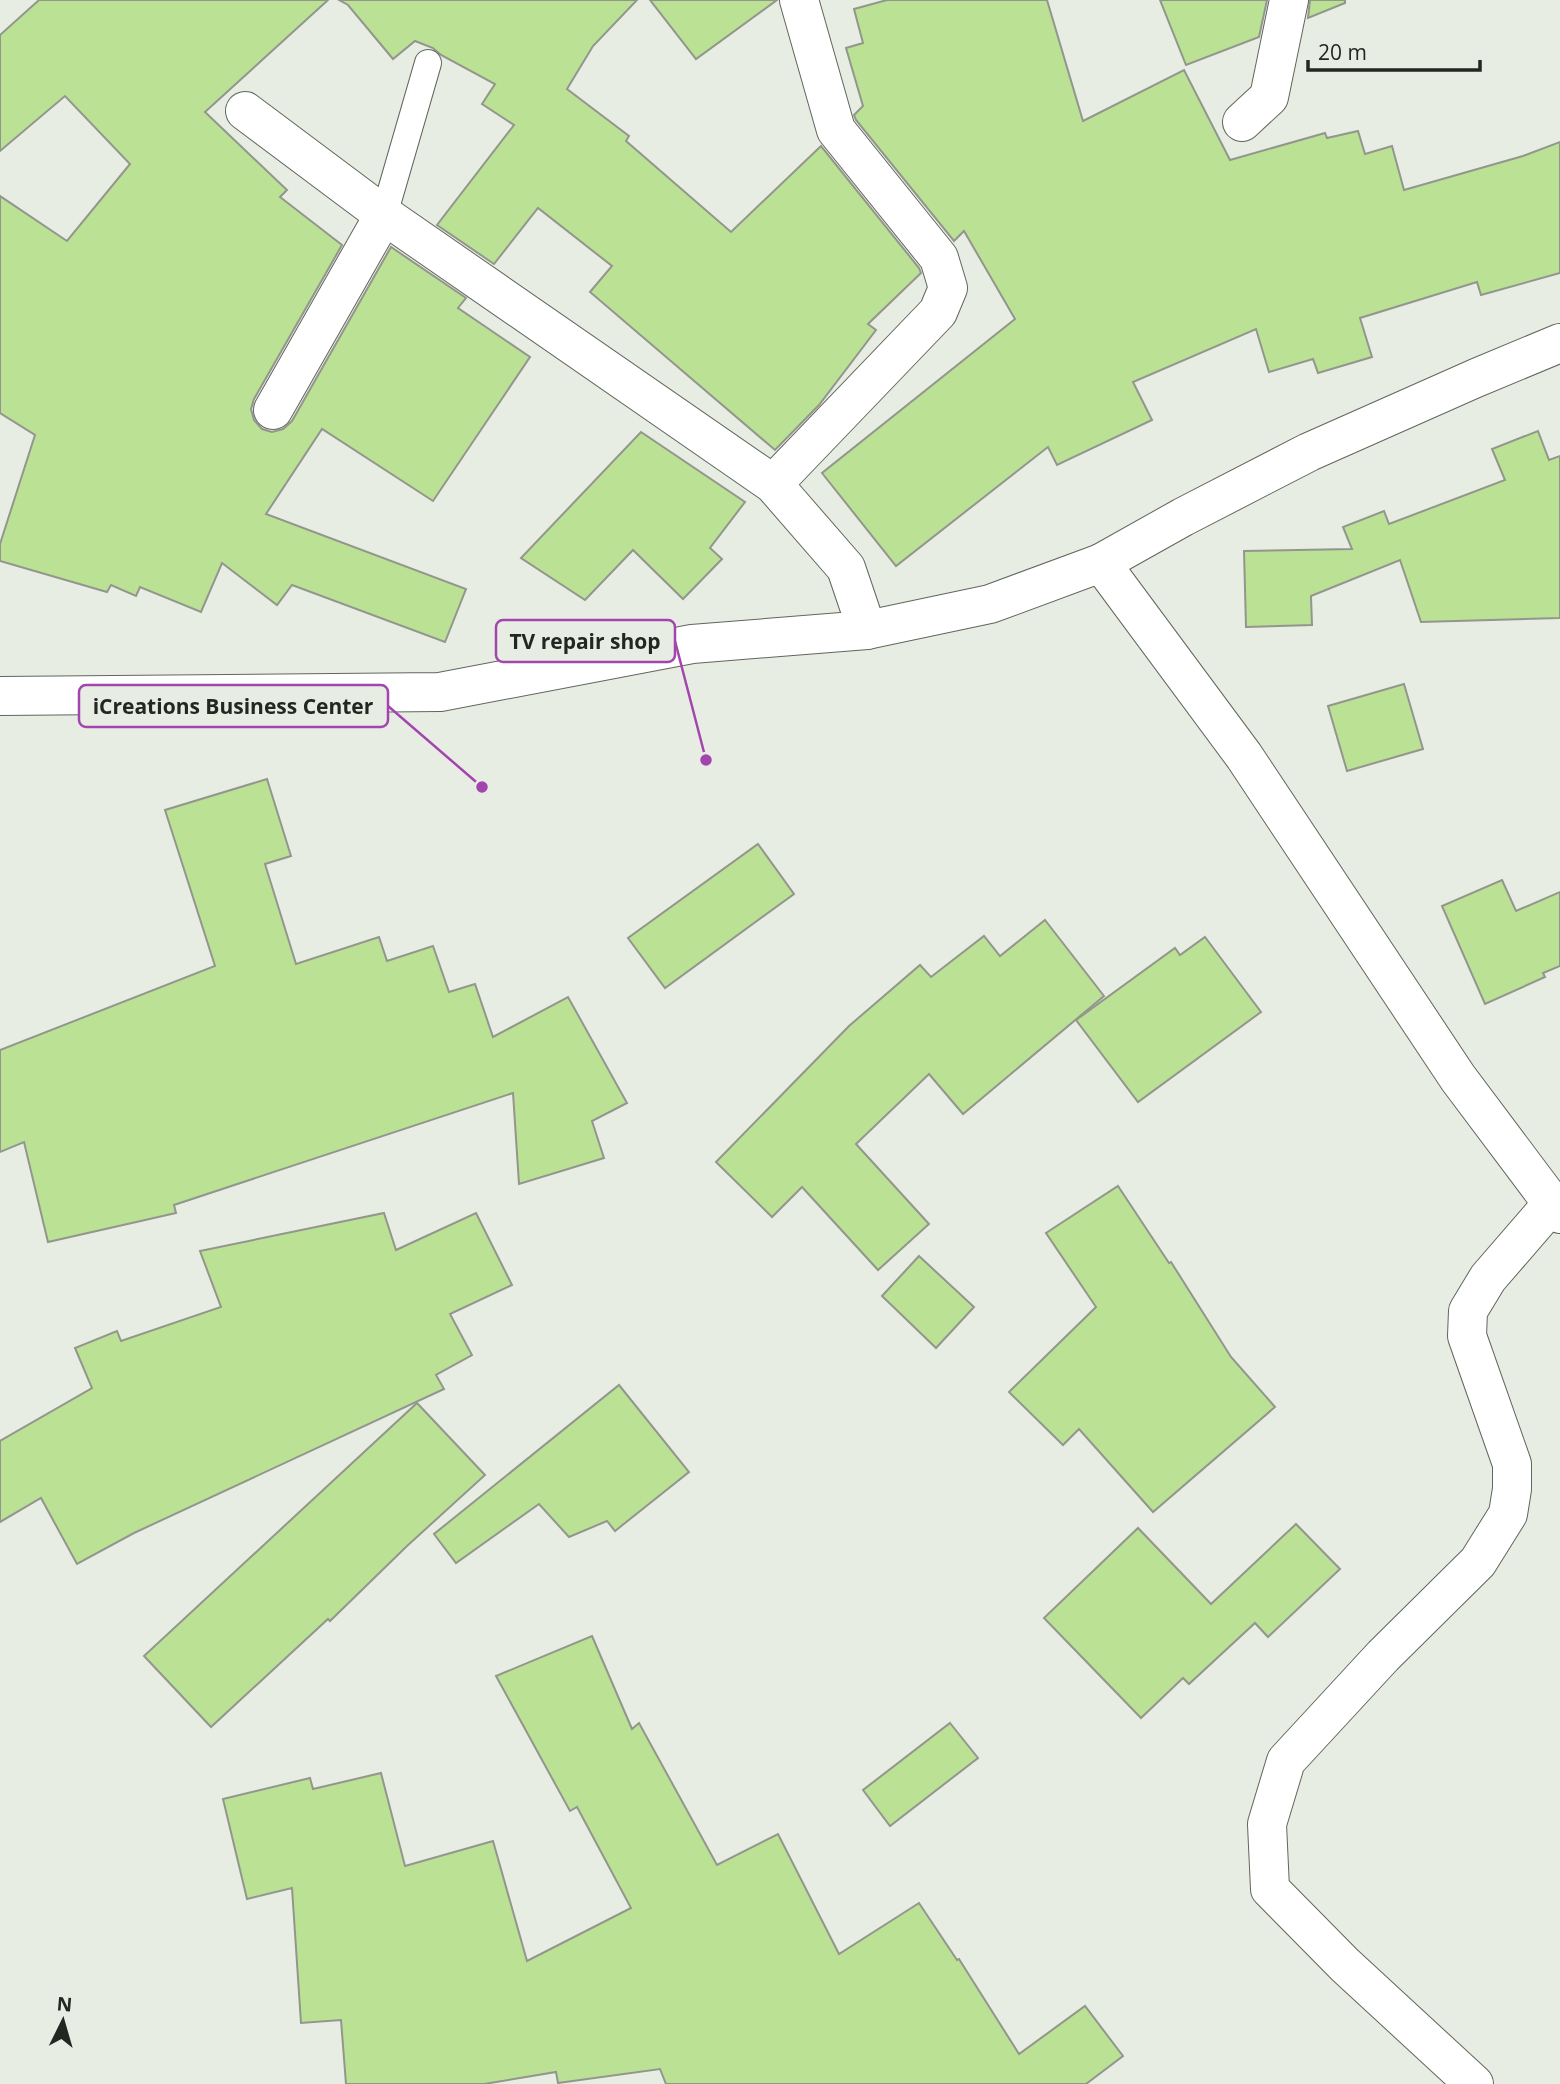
<svg xmlns="http://www.w3.org/2000/svg" width="1560" height="2084" font-family="'Open Sans',sans-serif">
	<rect width="100%" height="100%" fill="#e8ede3"/>
	<g fill="#bbe195" stroke="#92968d" stroke-width="2">
		<polygon points="39,0 328,0 205,112 287,190 280,197 342,245 254,399 251,409 254,420 262,429 272,432 283,429 292,421 391,247 466,298 458,308 530,357 433,501 322,429 266,514 466,589 445,642 292,585 277,605 222,563 201,612 140,587 136,596 111,585 107,592 0,561 0,544 35,435 0,413 0,196 67,241 130,164 65,96 0,151 0,35"/>
		<polygon points="339,0 637,0 593,46 567,89 629,136 626,141 731,232 821,146 919,268 921,273 868,324 876,330 819,405 775,450 590,292 612,266 538,208 494,264 437,225 514,125 482,104 495,84 441,55 433,48 415,41 393,59 348,5"/>
		<polygon points="650,0 777,0 696,59"/>
		<polygon points="887,0 1047,0 1083,121 1184,70 1230,160 1325,133 1327,138 1358,131 1365,154 1392,146 1404,190 1523,156 1560,142 1560,273 1481,295 1477,282 1360,318 1372,357 1318,373 1313,359 1269,372 1256,329 1133,382 1152,420 1057,465 1048,447 896,566 822,473 1015,319 964,231 954,241 856,120 854,115 863,106 846,48 863,43 854,9"/>
		<polygon points="1160,0 1267,0 1259,37 1186,65"/>
		<polygon points="1310,0 1345,0 1345,3 1308,18"/>
		<polygon points="1538,431 1549,460 1560,456 1560,618 1421,622 1400,560 1311,596 1312,625 1246,627 1244,551 1352,549 1343,527 1384,511 1389,524 1505,480 1492,449"/>
		<polygon points="641,432 745,502 710,548 722,559 683,599 633,550 585,600 521,558"/>
		<polygon points="1404,684 1423,749 1347,771 1328,706"/>
		<polygon points="267,779 291,856 265,864 296,964 379,937 387,961 433,946 449,992 475,984 493,1037 568,997 627,1103 592,1121 604,1158 519,1184 513,1093 174,1205 176,1213 48,1242 24,1142 0,1152 0,1050 215,966 165,810"/>
		<polygon points="758,844 794,894 665,988 628,938"/>
		<polygon points="1502,880 1516,911 1560,892 1560,966 1543,973 1545,977 1485,1004 1442,906"/>
		<polygon points="1045,920 1104,996 963,1114 929,1074 856,1144 929,1224 878,1270 802,1187 772,1217 716,1162 849,1026 920,965 931,977 984,936 1000,956"/>
		<polygon points="1205,937 1261,1012 1138,1102 1076,1020 1175,948 1180,955"/>
		<polygon points="1118,1186 1169,1263 1171,1262 1231,1357 1275,1407 1153,1512 1079,1429 1063,1445 1009,1392 1096,1307 1046,1233"/>
		<polygon points="384,1213 396,1250 476,1213 512,1285 450,1314 472,1355 436,1375 444,1389 134,1533 77,1564 41,1498 0,1522 0,1441 92,1388 75,1348 117,1331 121,1341 221,1307 200,1251"/>
		<polygon points="919,1256 974,1307 936,1348 882,1296"/>
		<polygon points="619,1385 689,1472 615,1531 607,1521 569,1537 539,1504 456,1563 434,1534"/>
		<polygon points="417,1403 485,1475 407,1546 330,1621 328,1619 211,1727 144,1656"/>
		<polygon points="1296,1524 1340,1569 1268,1637 1255,1623 1189,1684 1183,1678 1141,1718 1044,1618 1138,1528 1211,1604"/>
		<polygon points="592,1636 632,1729 639,1723 717,1865 778,1834 839,1954 919,1903 957,1960 959,1959 1019,2054 1085,2006 1123,2056 1086,2084 666,2084 660,2069 558,2083 556,2072 484,2084 346,2084 341,2020 301,2023 292,1888 247,1899 223,1799 310,1778 313,1789 381,1773 405,1866 493,1841 527,1961 631,1908 577,1807 570,1811 496,1676"/>
		<polygon points="950,1723 978,1758 890,1826 863,1790"/>
	</g>
	<g fill="none" stroke-linecap="round" stroke-linejoin="round">
		<g stroke="#61665d" stroke-width="28">
			<polyline id="service" points="384,215 428,63"/>
		</g>
		<g stroke="#61665d" stroke-width="40">
			<g id="minor">
				<polyline points="245,111 384,215 773,484 846,568 867,630"/>
				<polyline points="1242,122 1269,97 1289,0"/>
				<polyline points="273,410 384,215"/>
				<polyline points="773,484 938,312 948,288 939,258 836,130 799,0"/>
				<polyline points="1474,2084 1345,1965 1270,1889 1267,1824 1286,1761 1383,1656 1478,1562 1508,1514 1512,1489 1512,1464 1467,1336 1468,1311 1488,1278 1552,1204"/>
			</g>
		</g>
		<g stroke="#61665d" stroke-width="40">
			<polyline id="tertiary" points="1101,563 1244,756 1458,1078 1560,1214"/>
		</g>
		<g stroke="#61665d" stroke-width="40">
			<polyline id="secondary" points="0,696 440,692 692,644 867,630 990,604 1101,563 1183,517 1309,452 1476,378 1560,343"/>
		</g>
		<use href="#service" stroke="#fff" stroke-width="26"/>
		<use href="#minor" stroke="#fff" stroke-width="38"/>
		<use href="#tertiary" stroke="#fff" stroke-width="38"/>
		<use href="#secondary" stroke="#fff" stroke-width="38"/>
	</g>
	<path fill="none" stroke="#a345ae" stroke-width="2.5" d="M706 760L675 641M482 787L388 706"/>
	<g fill="#a345ae" stroke="#e8ede3" stroke-width="2.5">
		<circle cx="706" cy="760" r="7"/>
		<circle cx="482" cy="787" r="7"/>
	</g>
	<g fill="#e8ede3" stroke="#a345ae" stroke-width="2.5">
		<rect x="496" y="620" width="179" height="42" rx="7"/>
		<rect x="79" y="685" width="309" height="42" rx="7"/>
	</g>
	<g font-size="21" text-anchor="middle" font-weight="bold" fill="#242622">
		<text x="585" y="649">TV repair shop</text>
		<text x="233" y="714">iCreations Business Center</text>
	</g>
	<g transform="translate(63 2021) rotate(5)" stroke="#e8ede3" stroke-width="5" paint-order="stroke">
	<path d="M0-5L12 26L0 18L-12 26Z" fill="#242622"/>
	<text y="-10" font-size="19" font-weight="bold" text-anchor="middle" fill="#242622">N</text>
	</g>
	<path d="M1308 60v10h172v-10" fill="none" stroke="#242622" stroke-width="3.5"/>
	<text x="1318" y="60" font-size="21" fill="#242622" stroke="#e8ede3" stroke-width="5" paint-order="stroke">20 m</text>
</svg>
